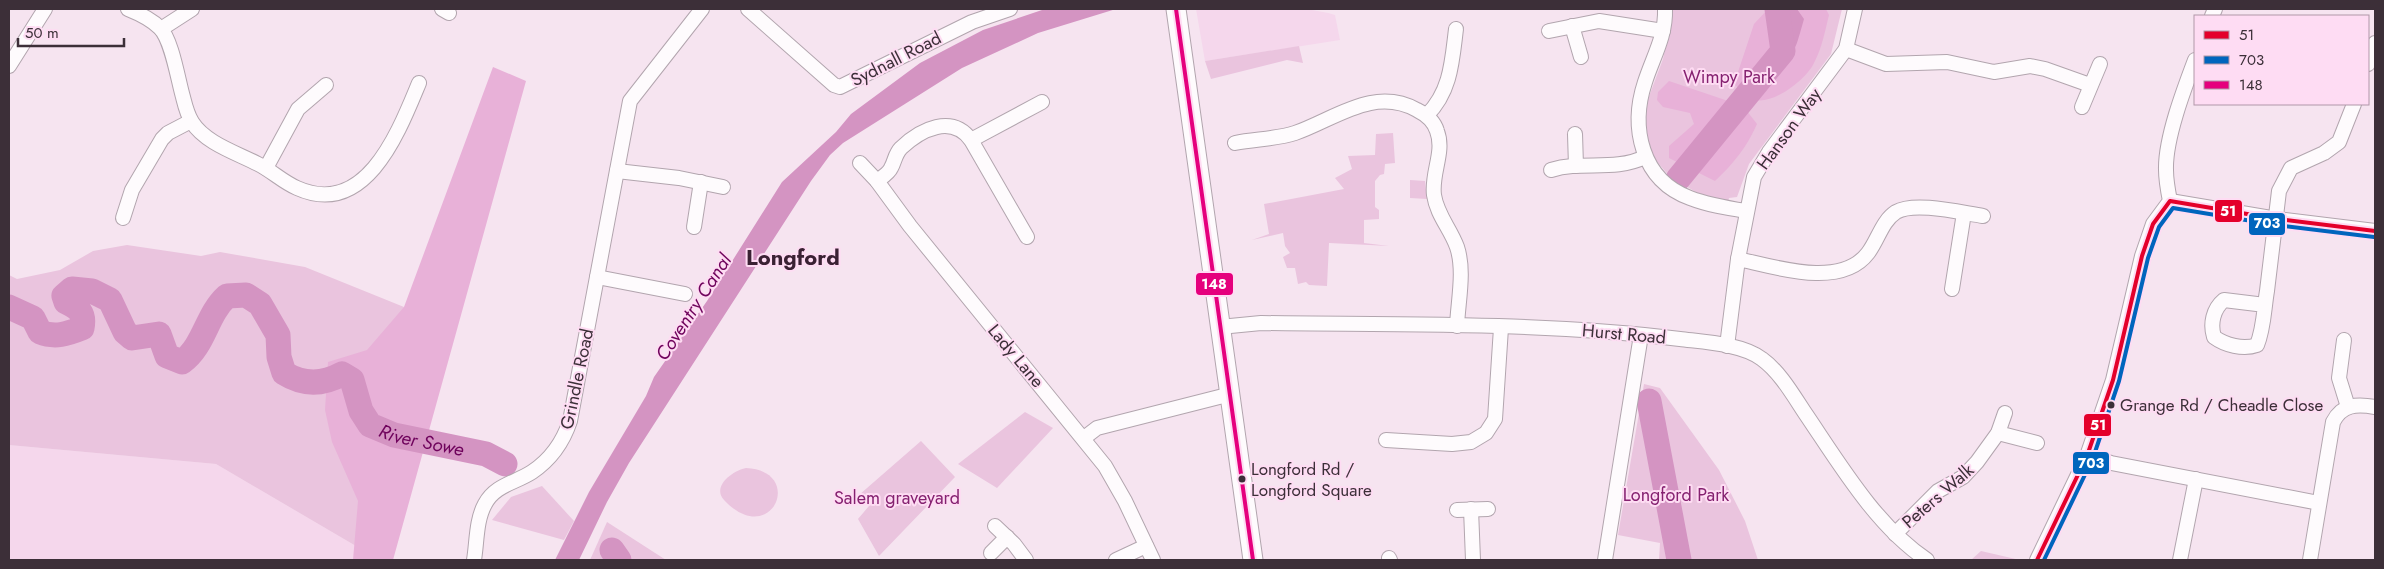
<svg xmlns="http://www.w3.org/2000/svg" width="2384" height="569" font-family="Jost,sans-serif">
	<rect width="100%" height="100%" fill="#f6e4f0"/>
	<g fill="#f5d7ec">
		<polygon points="1196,9 1307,9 1328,13 1335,15 1340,40 1205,61"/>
		<polygon points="9,445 216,464 373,556 372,560 9,560"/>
	</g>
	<g fill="#eac4de">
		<polygon points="1673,9 1842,9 1831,54 1749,164 1737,197 1729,198 1728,202 1701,195 1670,177 1653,157 1645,127 1648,99 1663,59"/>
		<polygon points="1299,46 1303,63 1287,60 1211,79 1205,61"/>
		<polygon points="1393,133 1395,163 1385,164 1384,174 1380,175 1375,181 1375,207 1379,210 1379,219 1364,220 1364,243 1389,246 1329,243 1327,286 1309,285 1306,282 1298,284 1295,268 1287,268 1283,257 1290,253 1285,246 1283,233 1252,240 1269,234 1264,204 1344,189 1335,178 1352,169 1348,156 1375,155 1376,134"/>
		<polygon points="1410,180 1425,181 1427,199 1410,198"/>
		<polygon points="127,245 201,256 220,252 305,267 404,307 373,556 216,464 9,445 9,275 17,279 60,270 93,251"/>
		<polygon points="1644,384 1660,388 1719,470 1745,521 1758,560 1659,560 1660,543 1618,535"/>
		<polygon points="1025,412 1053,428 997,488 958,464"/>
		<polygon points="921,441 955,477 879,556 858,519 869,506 859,495"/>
		<path d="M 746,468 C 806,471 771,550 724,500 C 711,486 734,470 746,468 Z"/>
		<polygon points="542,486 574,521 564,540 492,520 511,497"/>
		<polygon points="607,522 666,560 590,560"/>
		<polygon points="1981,551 2020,560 1971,560"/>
	</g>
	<g fill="#e8b1d8">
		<path d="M 1768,9 L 1826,9 L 1829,15 C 1825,31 1822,48 1814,63 C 1806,80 1771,107 1752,99 C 1745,96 1739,88 1734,84 L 1754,24 Z"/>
		<polygon points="493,67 526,81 393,560 353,560 358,501 332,442 325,410 328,362 367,350 404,307"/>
		<path d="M 1669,81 L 1743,106 L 1757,124 C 1747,147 1733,164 1715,181 L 1669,158 L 1669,146 L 1694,124 L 1690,113 L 1663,107 L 1657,100 L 1658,92 Z"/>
	</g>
	<g fill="#d494c2">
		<polygon points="1045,9 1116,9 1038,33 962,68 843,143 830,155 811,181 629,463 607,502 579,560 555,560 589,492 646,396 654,377 707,301 782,182 836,132 851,114 920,63 983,30"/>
		<path d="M 1788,9 L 1797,9 L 1804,19 C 1794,54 1795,59 1761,76 L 1774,37 Z"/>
	</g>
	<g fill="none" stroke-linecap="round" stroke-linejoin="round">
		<g stroke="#d494c2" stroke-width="25">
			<polyline points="1678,179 1783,51 1777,9"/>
			<path id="s1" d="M 9,307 L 33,318 L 40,332 C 55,338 67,334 82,328 C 85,313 79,308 66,302 L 64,296 L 72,289 L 92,291 L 110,300 L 125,332 L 132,338 L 159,334 L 167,356 L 182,362 C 205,345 206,315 227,296 L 246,295 L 260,304 L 278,335 L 279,357 L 284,373 C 303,385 322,385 342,374 L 352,380 L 361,411 L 370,425 L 394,435 L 486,454 L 505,464"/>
			<polyline points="1649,401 1679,560"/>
			<polyline points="612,550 619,560"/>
		</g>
		<g stroke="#b2a5ae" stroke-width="16">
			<g id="street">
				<path d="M 128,9 C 138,13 152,20 160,28 C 172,40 178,80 183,97 C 185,105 187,114 192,122 C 205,143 237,153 258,164 C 272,171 283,182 297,188 C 366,219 399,131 419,83"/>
				<polyline points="442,9 449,13"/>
				<polyline points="748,9 834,85 840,87 972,22 1010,9"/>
				<path d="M 1665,9 C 1666,36 1653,57 1645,82 C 1630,127 1641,180 1690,198 C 1708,205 1727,208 1746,211"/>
				<polyline points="2212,16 2215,9"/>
				<polyline points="1572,26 1581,57"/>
				<polyline points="161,29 192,9"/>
				<polyline points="1549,31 1599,21 1663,31"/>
				<polyline points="1846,49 1886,64 1947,62 1994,72 2030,66 2045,69 2090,85"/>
				<polyline points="2368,64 2375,43"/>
				<polyline points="9,66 45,9"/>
				<polyline points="2082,107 2100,64"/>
				<path d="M 1427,115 C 1451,91 1452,61 1456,29"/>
				<polyline points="1575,134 1576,166"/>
				<polyline points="971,140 1042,102"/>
				<path d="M 1235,143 C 1255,139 1277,139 1295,133 C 1335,119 1374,86 1417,110 C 1427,115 1434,121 1437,131 C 1445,152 1431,173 1434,195 C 1437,215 1450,228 1457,247 C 1465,271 1458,301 1457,326"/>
				<polyline points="860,163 877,181 910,226 1105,466 1125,501 1153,560"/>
				<polyline points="266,168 298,109 326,85"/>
				<path d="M 1551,170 C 1583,160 1613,172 1645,157"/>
				<polyline points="617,171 679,178 723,187"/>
				<path d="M 877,181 C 881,178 889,173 891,168 C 895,161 895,154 901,148 C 921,129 952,114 971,140 L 1027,237"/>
				<polyline points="2170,201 2277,219 2375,231"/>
				<polyline points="123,218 132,190 162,139 168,133 191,121"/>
				<polyline points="694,227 701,182"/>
				<path d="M 1738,259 C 1775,267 1841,289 1868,253 C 1878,240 1882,221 1896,212 C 1915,201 1962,213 1983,216"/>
				<polyline points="597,277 685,294"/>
				<polyline points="1952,289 1964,213"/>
				<path d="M 2265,305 L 2224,300 C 2213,309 2210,324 2214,337 C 2225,345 2243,350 2257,345 C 2264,328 2264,308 2267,291 L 2279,191 L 2291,168 L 2324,153 L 2339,142 L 2354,104"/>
				<path d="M 1220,327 L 1261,323 C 1401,325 1542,322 1680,339 C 1704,342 1743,344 1762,359 C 1780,372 1793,395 1805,413 C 1839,463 1876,526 1927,560"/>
				<polyline points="2344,340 2339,378 2348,407"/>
				<polyline points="1727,346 1738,259 1754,177 1769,152 1846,49 1855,9"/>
				<polyline points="1998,433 2037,443"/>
				<polyline points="1084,438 1097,428 1231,394"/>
				<polyline points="1386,440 1452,444 1471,442 1486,433 1495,419 1501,328"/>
				<polyline points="2087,456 2111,463 2319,503"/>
				<polyline points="1471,509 1473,560"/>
				<polyline points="1457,510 1488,509"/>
				<polyline points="995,526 1014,544 1026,560"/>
				<polyline points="1895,534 1938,491 1963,477 1977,462 1998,433 2005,413"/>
				<polyline points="991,553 1007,537"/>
				<polyline points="1389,558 1390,560"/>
				<path d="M 474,560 C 477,542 476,520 485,504 C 495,485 515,483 532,472 C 550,460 563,442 570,421 L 630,101 L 702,9"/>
				<polyline points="1116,560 1146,546"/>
				<polyline points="1605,560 1641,335"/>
				<path d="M 2037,560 L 2087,456 L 2113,380 L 2142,256 L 2153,224 L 2170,201 C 2168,191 2166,180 2166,170 C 2165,139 2184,89 2195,60"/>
				<polyline points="2180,560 2196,479"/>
				<path d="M 2310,560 L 2333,422 C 2342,404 2357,404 2375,407"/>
			</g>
		</g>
		<g stroke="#b2a5ae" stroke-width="21">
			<polyline id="secondary" points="1176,9 1253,560"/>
		</g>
		<use href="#street" stroke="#fefbfd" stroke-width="14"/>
		<use href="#secondary" stroke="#fefbfd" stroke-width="19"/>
		<g stroke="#fedcf3" stroke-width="8">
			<polyline id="bus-1" points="2037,560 2087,456 2113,380 2142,256 2153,224 2170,201 2277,219 2375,231"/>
		</g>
		<g stroke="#fedcf3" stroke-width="8">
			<polyline id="bus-2" points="2044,560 2093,458 2119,381 2148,258 2159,227 2173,208 2276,225 2374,237"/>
		</g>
		<g stroke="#fedcf3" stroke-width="8">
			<polyline id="bus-3" points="1176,9 1253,560"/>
		</g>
		<use href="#bus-1" stroke="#e4002b" stroke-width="4"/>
		<use href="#bus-2" stroke="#0065bd" stroke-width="4"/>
		<use href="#bus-3" stroke="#e5007d" stroke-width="4"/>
	</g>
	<g fill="#3c2f38" stroke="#fedcf3" stroke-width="2">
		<circle cx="2111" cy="405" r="4.5"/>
		<circle cx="1242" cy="479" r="4.5"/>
	</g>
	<g text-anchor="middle" stroke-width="4" stroke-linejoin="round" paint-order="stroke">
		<g font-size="17" fill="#3c2f38" stroke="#fedcf3" text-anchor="start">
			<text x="2120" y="411">Grange Rd / Cheadle Close</text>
			<text x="1251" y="475">Longford Rd /<tspan x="1251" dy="21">Longford Square</tspan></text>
		</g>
		<g font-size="18" fill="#3c2f38" stroke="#fedcf3">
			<text transform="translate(896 59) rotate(-27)" y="6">Sydnall Road</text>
			<text transform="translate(1789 129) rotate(-54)" y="6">Hanson Way</text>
			<text transform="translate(1624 334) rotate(5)" y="6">Hurst Road</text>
			<text transform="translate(1016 356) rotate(50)" y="6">Lady Lane</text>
			<text transform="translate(577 379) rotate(-78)" y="6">Grindle Road</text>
			<text transform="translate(1938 496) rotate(-41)" y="6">Peters Walk</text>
		</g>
		<g font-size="18" fill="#852170" stroke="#fedcf3">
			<text x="1729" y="83">Wimpy Park</text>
			<text x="1676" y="501">Longford Park</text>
			<text x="897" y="504">Salem graveyard</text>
		</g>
		<g font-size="19" font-style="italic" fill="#6f035c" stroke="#fedcf3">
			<text transform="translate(693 307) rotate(-57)" y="7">Coventry Canal</text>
			<text dy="7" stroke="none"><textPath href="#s1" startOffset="655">River Sowe</textPath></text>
		</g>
		<g font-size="22" font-weight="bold" fill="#3a2133" stroke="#fedcf3">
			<text x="793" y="265">Longford</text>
		</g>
	</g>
	<g stroke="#fedcf3" stroke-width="2">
		<rect x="2214" y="199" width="29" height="24" rx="5" fill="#e4002b"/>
		<rect x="2248" y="212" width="38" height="24" rx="5" fill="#0065bd"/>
		<rect x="1195" y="272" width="39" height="24" rx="5" fill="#e5007d"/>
		<rect x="2083" y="413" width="29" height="24" rx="5" fill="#e4002b"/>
		<rect x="2072" y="451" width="38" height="24" rx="5" fill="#0065bd"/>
	</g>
	<g font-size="14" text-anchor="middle" font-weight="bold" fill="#fff">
		<text x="2228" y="216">51</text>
		<text x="2267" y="228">703</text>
		<text x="1214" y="289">148</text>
		<text x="2098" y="430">51</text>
		<text x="2091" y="468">703</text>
	</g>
	<rect width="2384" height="569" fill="none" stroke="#3c2f38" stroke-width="20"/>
	<rect x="2194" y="15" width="175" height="90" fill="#fedcf3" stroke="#b097a8"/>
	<rect x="2204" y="31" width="25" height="8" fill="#e4002b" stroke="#b097a8"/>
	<text x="2239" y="40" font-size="15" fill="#3c2f38">51</text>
	<rect x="2204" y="56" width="25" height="8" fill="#0065bd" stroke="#b097a8"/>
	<text x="2239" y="65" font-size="15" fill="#3c2f38">703</text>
	<rect x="2204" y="81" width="25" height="8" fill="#e5007d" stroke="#b097a8"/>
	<text x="2239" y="90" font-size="15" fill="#3c2f38">148</text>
	<path d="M18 38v8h106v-8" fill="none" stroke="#3c2f38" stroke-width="2.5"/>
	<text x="25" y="38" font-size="15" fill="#3c2f38" stroke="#fedcf3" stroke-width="4" paint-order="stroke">50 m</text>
</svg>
